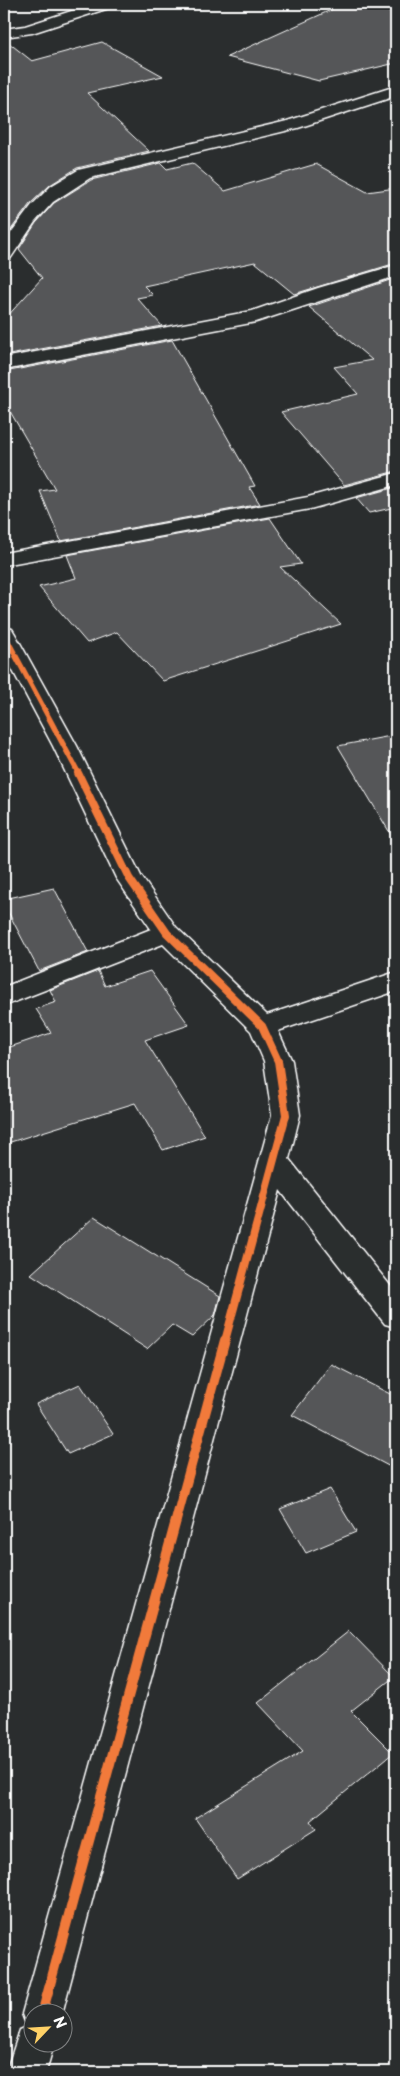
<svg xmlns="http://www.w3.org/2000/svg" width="400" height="2076" font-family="'Playpen Sans',sans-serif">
	<rect width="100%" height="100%" fill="#2a2d2e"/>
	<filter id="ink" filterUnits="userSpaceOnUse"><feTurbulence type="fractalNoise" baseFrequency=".02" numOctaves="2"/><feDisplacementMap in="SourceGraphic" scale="10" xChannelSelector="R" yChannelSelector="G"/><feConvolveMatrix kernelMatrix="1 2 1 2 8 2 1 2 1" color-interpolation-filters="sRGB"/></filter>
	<g filter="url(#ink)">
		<g fill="#555758" stroke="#fff">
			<polygon points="344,4 396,13 396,63 319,81 227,57"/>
			<polygon points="4,39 32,61 102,42 163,76 87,93 149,151 77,168 50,185 30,204 7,235 4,231"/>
			<polygon points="161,163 167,169 192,163 225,191 316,164 367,192 396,188 396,263 294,294 255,262 144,286 153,295 137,298 162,326 4,356 4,320 42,278 19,249 36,223 54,203 91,180"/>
			<polygon points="396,278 396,471 344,485 281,412 358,394 334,367 372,360 309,307"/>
			<polygon points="172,340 255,486 249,487 260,504 61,541 40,491 55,489 4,401 4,372"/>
			<polygon points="396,487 396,507 369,513 356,498"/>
			<polygon points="270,518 301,564 280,567 341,624 163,681 117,632 87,643 39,587 76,578 67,555"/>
			<polygon points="396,735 396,843 338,746"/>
			<polygon points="54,888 88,952 39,971 4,904 4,899"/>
			<polygon points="98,971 105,986 150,971 189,1025 145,1040 205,1136 163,1150 135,1103 4,1144 4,1049 51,1033 36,1009 56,1002 50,990"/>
			<polygon points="94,1217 220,1296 215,1315 192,1337 172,1325 147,1349 31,1274"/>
			<polygon points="331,1364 396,1397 396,1470 292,1415"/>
			<polygon points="80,1384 113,1434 68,1454 36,1404"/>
			<polygon points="330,1489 356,1532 306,1553 280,1509"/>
			<polygon points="349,1631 394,1677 351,1711 393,1753 310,1821 316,1829 237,1879 195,1818 303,1751 258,1703"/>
		</g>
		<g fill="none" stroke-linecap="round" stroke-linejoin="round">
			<g stroke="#fff" stroke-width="3">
				<g id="minor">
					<polygon points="93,4 114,4 112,7 32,33 4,37 4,29 25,26"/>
					<polygon points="396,86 396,96 298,128 90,178 53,202 35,222 10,259 4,260 4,242 32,205 51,186 78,170 287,121"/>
					<polygon points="396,265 396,276 256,322 4,370 4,358 252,311 318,288"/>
					<polygon points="396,473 396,485 310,509 4,565 4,553 308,497"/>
					<polygon points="4,627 12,629 15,634 77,746 141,876 176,927 267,1015 396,972 396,991 278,1031 292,1061 300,1115 289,1159 396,1293 396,1327 385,1324 280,1190 62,2014 32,2014 32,2044 54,2044 46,2072 6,2072 20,2030 27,2027 22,2014 272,1115 264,1061 251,1031 163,944 4,1006 4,987 151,929 116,878 53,746 4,654"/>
				</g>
			</g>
			<use href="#minor" fill="#2a2d2e" fill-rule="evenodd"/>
			<g stroke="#2a2d2e" stroke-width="8">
				<polyline id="cycleway-far2" points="4,634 79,774"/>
			</g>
			<g stroke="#2a2d2e" stroke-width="11">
				<polyline id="cycleway-far1" points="78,773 129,878 167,933 262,1026 278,1061 286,1115 225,1341"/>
			</g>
			<g stroke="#2a2d2e" stroke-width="13">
				<polyline id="cycleway" points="42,2014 225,1340"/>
			</g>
			<use href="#cycleway-far2" stroke="#f17a3a" stroke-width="5.5"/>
			<use href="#cycleway-far1" stroke="#f17a3a" stroke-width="8"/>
			<use href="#cycleway" stroke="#f17a3a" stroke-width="10"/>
		</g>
	</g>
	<rect width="400" height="2076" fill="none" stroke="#2a2d2e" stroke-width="20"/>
	<rect x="10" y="10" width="380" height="2056" fill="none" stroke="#fff" stroke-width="2" filter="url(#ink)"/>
	<g transform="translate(48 2028) rotate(65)"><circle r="24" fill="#2a2d2e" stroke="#7f8182"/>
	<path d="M0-4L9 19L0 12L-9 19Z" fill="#ffd166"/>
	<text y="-8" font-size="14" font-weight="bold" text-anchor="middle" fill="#ffffff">N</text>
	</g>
</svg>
